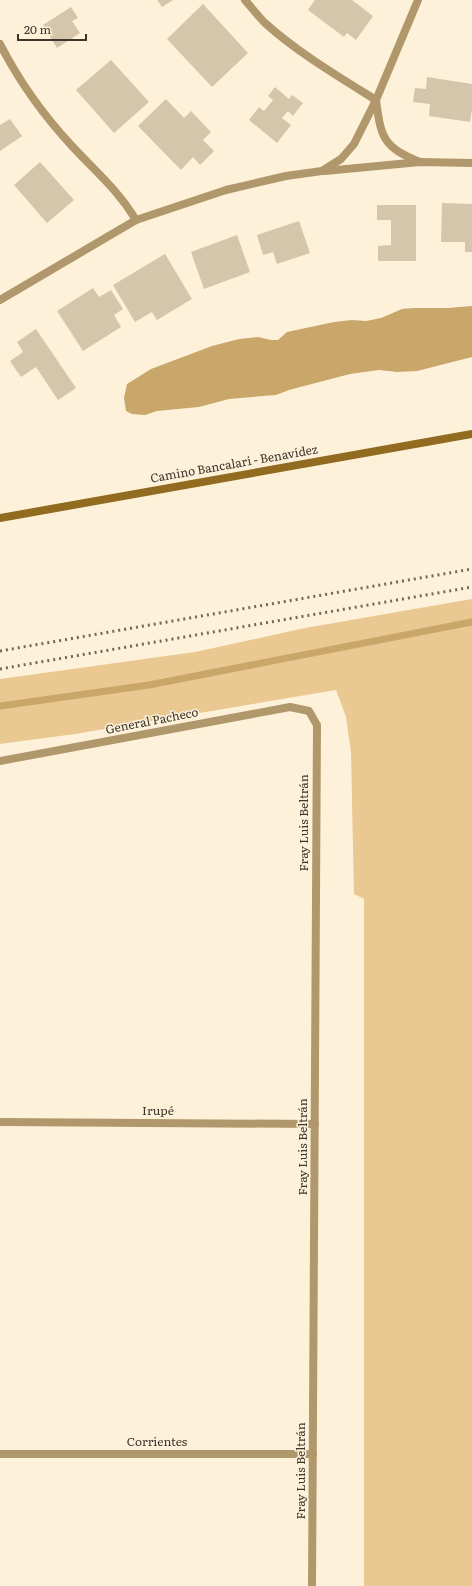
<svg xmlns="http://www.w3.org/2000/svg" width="472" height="1586" font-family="Literata,serif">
	<rect width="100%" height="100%" fill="#fef1da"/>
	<polygon fill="#e9c991" points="472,599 472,1586 364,1586 364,899 354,894 351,753 346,717 336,690 75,734 0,744 0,679 195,652 305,628"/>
	<polygon fill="#c9a76a" points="472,306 472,357 417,371 397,372 379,370 350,374 289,390 276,395 229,399 199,407 157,411 145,415 132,414 126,411 124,398 127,384 151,369 212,346 239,339 258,337 271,340 278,340 287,332 334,322 352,320 366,321 381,318 402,309 414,308 448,308"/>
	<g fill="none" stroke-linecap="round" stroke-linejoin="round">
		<polyline stroke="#c9a76a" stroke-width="7" points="0,706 149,685 472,622"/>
	</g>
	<g fill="#d5c5aa">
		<polygon points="157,0 173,0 162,7"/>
		<polygon points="315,0 352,0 373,16 356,40 347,33 344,37 308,10"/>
		<polygon points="203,4 248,53 212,87 167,39"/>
		<polygon points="71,7 78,18 72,21 80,33 57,48 43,25"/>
		<polygon points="111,60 149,102 114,133 76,90"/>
		<polygon points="427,77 472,84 472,110 470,122 429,116 430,104 413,102 415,88 426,89"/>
		<polygon points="275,87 289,99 292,95 303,103 293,116 288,111 282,118 291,125 277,143 249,120 259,107 264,111 273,100 268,96"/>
		<polygon points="166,99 184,118 191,111 211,132 203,140 214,151 200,165 193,157 181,170 138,126"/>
		<polygon points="10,119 22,136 0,151 0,125"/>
		<polygon points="40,162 74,200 47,223 14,185"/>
		<polygon points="442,203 472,204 472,252 465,252 465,242 441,242"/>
		<polygon points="377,205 416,205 416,261 378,261 378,246 391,245 391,220 377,220"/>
		<polygon points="299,221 310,253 277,264 273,252 263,255 257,235"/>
		<polygon points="237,235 250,272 204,289 191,252"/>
		<polygon points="165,254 192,299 157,320 152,312 135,322 113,285"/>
		<polygon points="93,288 99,297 111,290 123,309 114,315 121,327 83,351 57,311"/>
		<polygon points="36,329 76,388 58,400 36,367 21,377 10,361 23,352 17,342"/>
	</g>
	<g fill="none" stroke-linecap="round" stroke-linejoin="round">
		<g stroke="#b1986c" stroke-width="8">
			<path d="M 245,0 C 252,8 258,16 265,23 C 297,52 339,77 376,100 C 381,138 383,147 420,162"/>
			<path d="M 0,44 C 19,81 44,116 72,146 C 96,172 118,190 136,220"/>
			<polyline points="325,171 420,162 472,163"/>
			<polyline points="0,300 136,220 226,190 286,176 322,171 341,159 354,144 376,100 418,0"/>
			<polyline points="0,761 290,707 309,711 317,725 312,1586"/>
			<polyline points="0,1122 315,1124"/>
			<polyline points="0,1454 313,1454"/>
		</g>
		<polyline stroke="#906b20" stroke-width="8" points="0,518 472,434"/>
		<g stroke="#70685a" stroke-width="3" stroke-dasharray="2 4" stroke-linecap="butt">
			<polyline points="0,651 472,569"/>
			<polyline points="0,669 472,587"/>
		</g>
	</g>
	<g text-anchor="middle" stroke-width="3" stroke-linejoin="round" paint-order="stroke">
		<g font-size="12" fill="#3c362b" stroke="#fef1da">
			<text transform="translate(234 464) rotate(-10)" y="4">Camino Bancalari - Benavídez</text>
			<text transform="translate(152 721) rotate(-11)" y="4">General Pacheco</text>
			<text transform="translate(304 823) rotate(-90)" y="4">Fray Luis Beltrán</text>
			<text x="158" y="1115">Irupé</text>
			<text transform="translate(303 1147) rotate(-90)" y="4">Fray Luis Beltrán</text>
			<text x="157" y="1446">Corrientes</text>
			<text transform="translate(301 1471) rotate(-90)" y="4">Fray Luis Beltrán</text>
		</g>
	</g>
	<path d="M18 34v6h68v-6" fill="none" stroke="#3c362b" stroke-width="2"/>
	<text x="24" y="34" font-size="12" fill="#3c362b" stroke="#fef1da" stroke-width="3" paint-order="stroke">20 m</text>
</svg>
